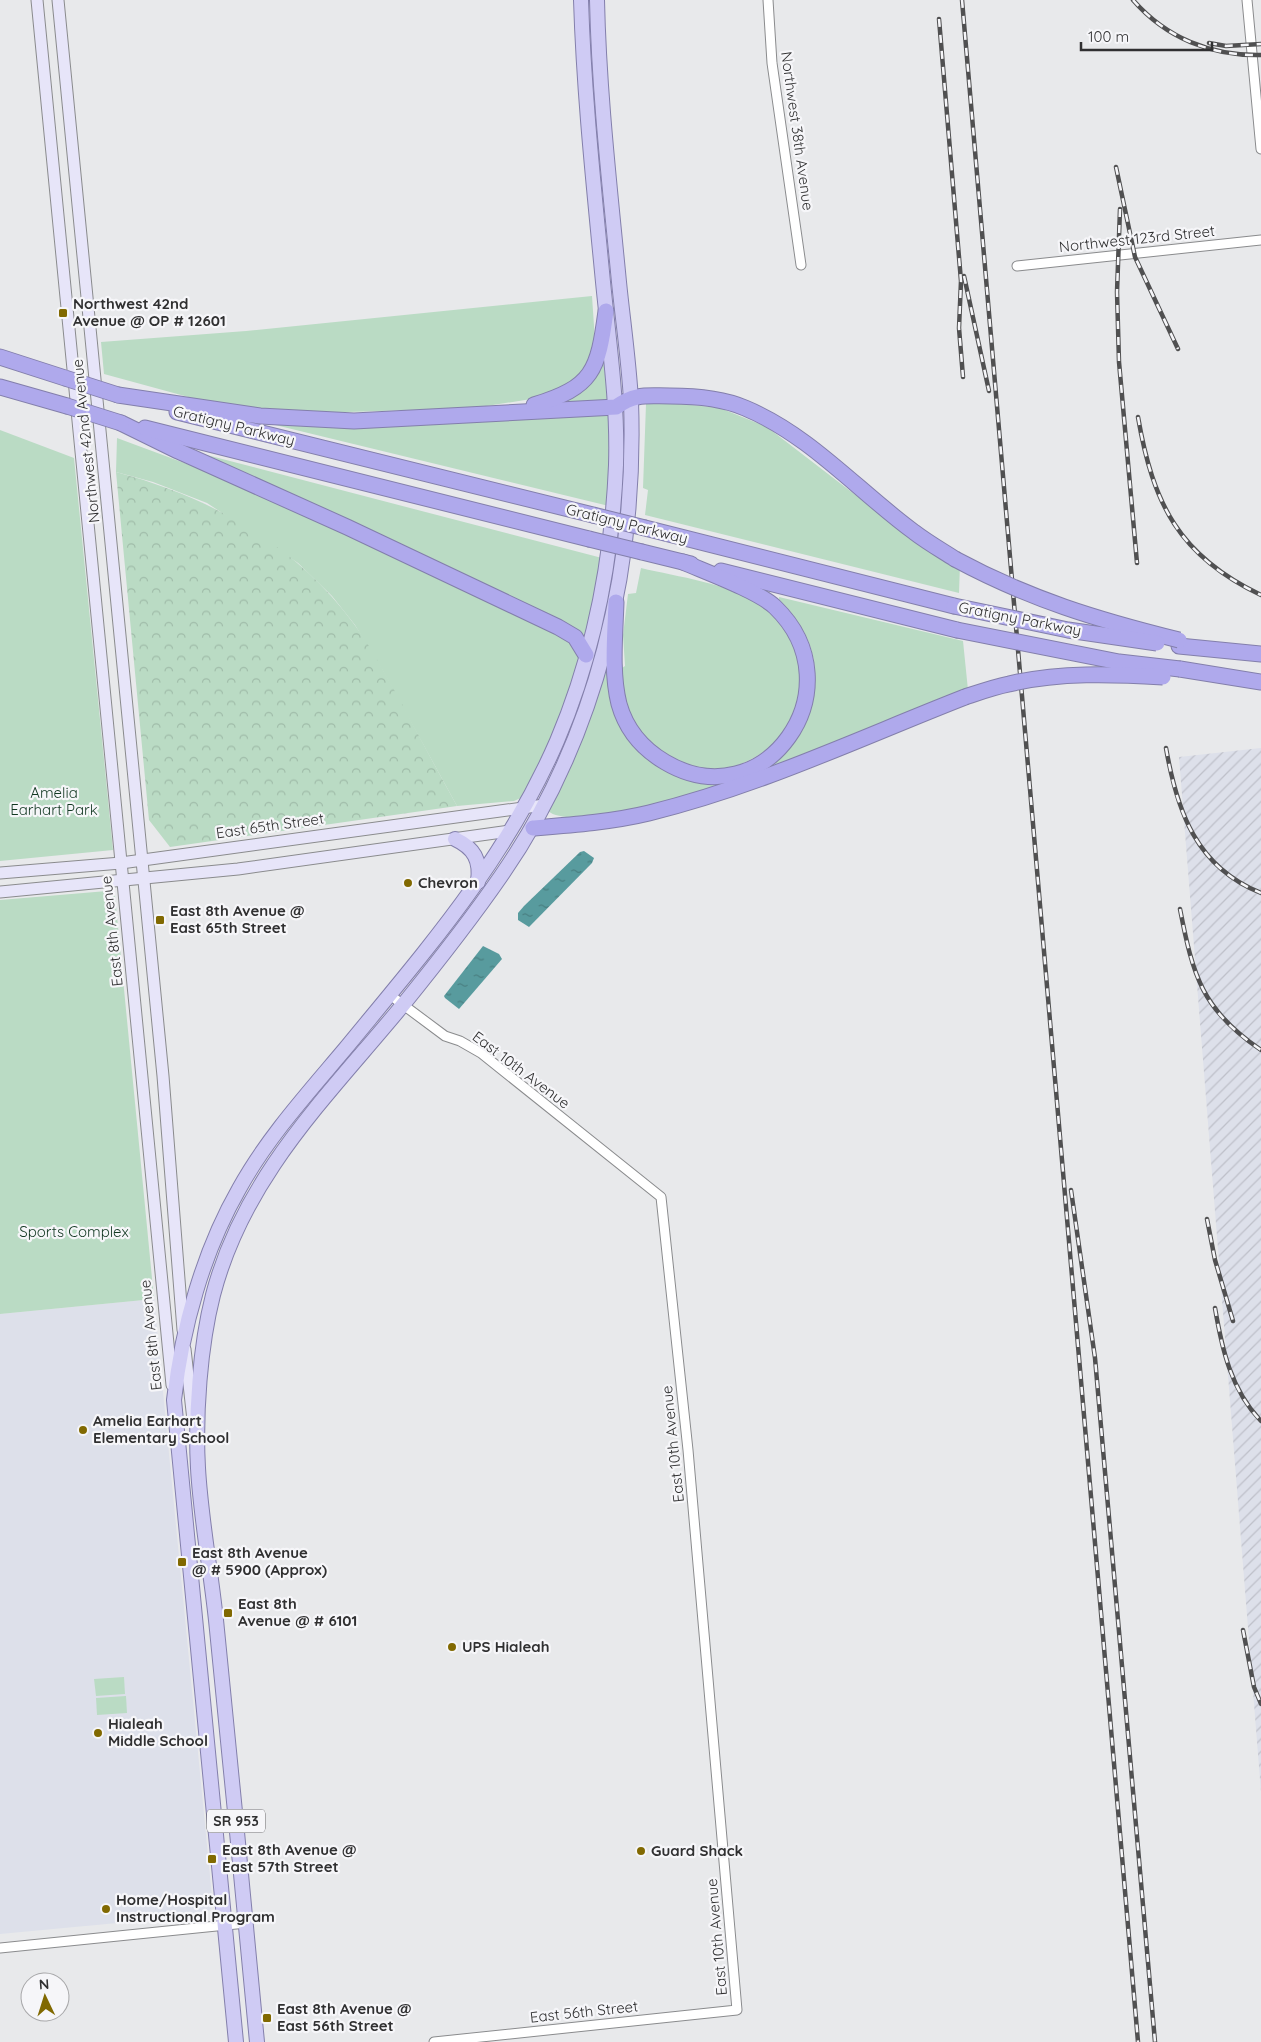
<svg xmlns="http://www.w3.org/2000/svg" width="1261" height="2042" font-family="Quicksand,sans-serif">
	<defs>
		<pattern id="industrial-furrows" width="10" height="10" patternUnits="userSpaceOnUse" patternTransform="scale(1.25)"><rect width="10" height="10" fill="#dde0ea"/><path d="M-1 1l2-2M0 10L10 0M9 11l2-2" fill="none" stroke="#bec0c9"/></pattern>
		<pattern id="forest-crowns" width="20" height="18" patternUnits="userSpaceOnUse" patternTransform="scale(1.25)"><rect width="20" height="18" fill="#badbc4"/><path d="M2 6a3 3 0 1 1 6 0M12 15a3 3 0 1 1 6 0" fill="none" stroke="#a0bca9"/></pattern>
		<pattern id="water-ripples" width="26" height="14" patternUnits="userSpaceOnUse" patternTransform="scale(1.25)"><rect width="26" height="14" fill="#589b9e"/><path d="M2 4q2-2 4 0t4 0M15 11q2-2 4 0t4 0" fill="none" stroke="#497f81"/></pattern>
	</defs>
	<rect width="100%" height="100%" fill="#e8e9eb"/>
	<polygon fill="url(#industrial-furrows)" points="1261,748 1261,1792 1179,757"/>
	<polygon fill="#dde0ea" points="154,1299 213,1907 203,1915 0,1934 0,1314"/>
	<g fill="#badbc4">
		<polygon points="592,296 595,341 584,373 550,396 474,408 316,413 230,405 192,398 104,374 101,342 246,331"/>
		<polygon points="603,358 608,399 598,402 598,400 567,402 576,395"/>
		<polygon points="673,403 720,408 767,427 871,507 960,564 959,593 645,515 648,490 643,488 646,404"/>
		<polygon points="608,415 610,417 609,506 267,423"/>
		<polygon points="0,430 74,458 113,850 0,861"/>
		<polygon points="117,438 241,484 567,637 579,657 563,710 546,754 523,797 514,801 457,806 383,671 355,625 332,596 298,563 207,503 153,482 116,472"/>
		<polygon points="199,453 602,558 586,637 572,629"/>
		<path d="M 641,568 C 678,577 729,583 760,605 C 782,619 795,642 799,667 C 800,675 803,686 802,694 C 793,735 755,768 713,770 C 704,771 693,765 684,763 C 668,758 650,749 640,735 C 627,715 623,693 619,670 L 625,666 L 623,635 L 628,594 L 636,593 Z"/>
		<path d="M 779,597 L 963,641 L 968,690 L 767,770 C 777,761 787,753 794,743 C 819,711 823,661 801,627 C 795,618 788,606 779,601 Z"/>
		<path d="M 608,654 L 612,686 L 663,767 L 688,780 L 721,782 L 722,785 C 691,795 573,832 548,811 Z"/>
		<polygon points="107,891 115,896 154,1299 0,1314 0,900"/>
		<polygon points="124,1677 125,1694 96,1696 94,1679"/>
		<polygon points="126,1696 127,1713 97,1715 96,1698"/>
	</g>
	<path fill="url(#forest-crowns)" d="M 116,472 C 210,497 295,544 354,624 C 372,648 386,676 401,702 C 419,737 438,771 457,806 L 170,847 L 149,820 Z"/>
	<g fill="url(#water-ripples)">
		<polygon points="584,851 594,858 592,863 529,927 518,920 518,913 524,906 580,852"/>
		<polygon points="483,946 499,954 502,959 459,1009 445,998 444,996"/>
	</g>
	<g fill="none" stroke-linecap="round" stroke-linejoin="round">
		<g stroke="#8a8b8d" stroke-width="11">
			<g id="minor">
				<polyline points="768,0 772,63 801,265"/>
				<polyline points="1247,0 1261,149"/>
				<polyline points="1017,266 1261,240"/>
				<polyline points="390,995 445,1036 460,1041 481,1053 661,1197 688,1450 737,2010 434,2042"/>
				<polyline points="0,1948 246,1923"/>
			</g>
		</g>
		<g stroke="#8a8b8d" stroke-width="13">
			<g id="secondary">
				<polyline points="37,0 172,1385"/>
				<polyline points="58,0 163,1076 183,1330"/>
				<polyline points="0,873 121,863 544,805"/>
				<polyline points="0,892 238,869 510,831"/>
				<polyline points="185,1349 193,1420"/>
			</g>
		</g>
		<g stroke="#837fab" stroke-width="16">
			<g id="primary">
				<path d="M 455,839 C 474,848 481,860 478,882"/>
				<path d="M 236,2042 L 174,1400 C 182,1328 203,1252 239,1189 C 267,1138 308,1093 345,1049 C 427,949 505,861 557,741 C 594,654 612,559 616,465 C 618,404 609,343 603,282 C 594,188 584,95 581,0"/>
				<path d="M 257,2042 C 244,1905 231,1767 217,1630 C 212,1576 201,1522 198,1468 C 195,1415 200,1346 213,1295 C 244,1176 327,1097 402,1006 C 436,964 470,921 501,876 C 597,738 637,568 631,401 C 629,362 623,322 619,282 C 610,188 599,94 597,0"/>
			</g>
		</g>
		<g stroke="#837fab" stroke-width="17">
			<g id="motorway">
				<polyline points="0,357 65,378"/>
				<polyline points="0,387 67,406"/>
				<path d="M 118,395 L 260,416 L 354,421 L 616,407 C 636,393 646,396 670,396 C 695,396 722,398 745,408 C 810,435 858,491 914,532 C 927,542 941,550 955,559"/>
				<path d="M 534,405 C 593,387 598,371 606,311"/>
				<polyline points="177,412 593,515"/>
				<polyline points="121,423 178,451 347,527 558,627 575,637 586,655"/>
				<polyline points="145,428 589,539"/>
				<polyline points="645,528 954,606"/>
				<polyline points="642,552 691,564"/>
				<polyline points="721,571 957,630"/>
				<path d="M 616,602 C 615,635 611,672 619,704 C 626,729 643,749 665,762 C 764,821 859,688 775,607 C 758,591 706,572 683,562"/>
				<polyline points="1179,646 1261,654"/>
				<polyline points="1180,669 1261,682"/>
				<path d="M 533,828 C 571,825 612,822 649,813 C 759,786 860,738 965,697"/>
			</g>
		</g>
		<use href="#minor" stroke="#fff" stroke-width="9"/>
		<use href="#secondary" stroke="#e7e5f9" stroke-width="11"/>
		<use href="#primary" stroke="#cfcbf4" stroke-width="14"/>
		<use href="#motorway" stroke="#afa9ec" stroke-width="15"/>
		<g stroke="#505051" stroke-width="4.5">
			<g id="rail">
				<polyline points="962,0 1138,2042"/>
				<path d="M 1133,0 C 1166,38 1211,56 1261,55"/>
				<polyline points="939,19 961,281 959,328 963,377"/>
				<polyline points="1209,43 1226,46 1261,44"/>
				<polyline points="1116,167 1135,257 1178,349"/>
				<polyline points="1120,209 1117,292 1119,362 1137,563"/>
				<polyline points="964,276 989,391"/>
				<path d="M 1138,417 C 1153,504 1179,556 1261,595"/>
				<path d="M 1166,748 C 1177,811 1196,867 1261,893"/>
				<path d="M 1180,909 C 1193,976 1202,1010 1261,1050"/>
				<polyline points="1071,1190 1095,1358 1155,2042"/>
				<polyline points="1207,1219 1215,1260 1233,1321"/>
				<path d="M 1215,1308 C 1222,1349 1231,1390 1261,1421"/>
				<polyline points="1243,1630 1254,1687 1261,1704"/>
			</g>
		</g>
		<use href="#rail" stroke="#f6f6f9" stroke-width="2.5" stroke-dasharray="8" stroke-linecap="butt"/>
		<g stroke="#837fab" stroke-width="17" stroke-linecap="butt">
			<g id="motorway-bridge">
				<polyline points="65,378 118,395"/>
				<polyline points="67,406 121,423"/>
				<polyline points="593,515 645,528"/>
				<polyline points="589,539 642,552"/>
				<path d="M 955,559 C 1029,599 1098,620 1179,640"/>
				<polyline points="954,606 1068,630 1157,643"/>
				<polyline points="957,630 1119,662 1180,669"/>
				<path d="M 965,697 C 980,692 994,687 1009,684 C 1059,672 1113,674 1163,677"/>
			</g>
		</g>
		<use href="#motorway-bridge" stroke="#afa9ec" stroke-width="15"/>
	</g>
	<g fill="#816901" stroke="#f6f6f9" stroke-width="2">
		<rect x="58" y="308" width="10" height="10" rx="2.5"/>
		<circle cx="408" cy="883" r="5"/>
		<rect x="155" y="915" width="10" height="10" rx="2.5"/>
		<circle cx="83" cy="1430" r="5"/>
		<rect x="177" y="1557" width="10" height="10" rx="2.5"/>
		<rect x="223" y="1608" width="10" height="10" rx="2.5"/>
		<circle cx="452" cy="1647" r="5"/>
		<circle cx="98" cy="1733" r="5"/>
		<circle cx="641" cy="1851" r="5"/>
		<rect x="207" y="1854" width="10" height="10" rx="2.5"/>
		<circle cx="106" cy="1909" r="5"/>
		<rect x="262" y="2013" width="10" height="10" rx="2.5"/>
	</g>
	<g text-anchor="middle" stroke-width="4.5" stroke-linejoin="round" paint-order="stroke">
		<rect fill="#f6f6f9" stroke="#6b6b6d" stroke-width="1" x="207" y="1809.5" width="58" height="23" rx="4"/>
		<g font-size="14" font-weight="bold" fill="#303031">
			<text x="236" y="1826">SR 953</text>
		</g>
		<g font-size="15" fill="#303031" stroke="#f6f6f9">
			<text transform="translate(797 131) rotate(82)" y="5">Northwest 38th Avenue</text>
			<text transform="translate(1137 239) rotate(-6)" y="5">Northwest 123rd Street</text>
			<text transform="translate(234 426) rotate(14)" y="5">Gratigny Parkway</text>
			<text transform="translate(86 441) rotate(-96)" y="5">Northwest 42nd Avenue</text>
			<text transform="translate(627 524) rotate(14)" y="5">Gratigny Parkway</text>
			<text transform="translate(1020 619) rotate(11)" y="5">Gratigny Parkway</text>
			<text transform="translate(270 826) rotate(-8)" y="5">East 65th Street</text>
			<text transform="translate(112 931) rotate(-96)" y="5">East 8th Avenue</text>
			<text transform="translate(521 1070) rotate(37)" y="5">East 10th Avenue</text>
			<text transform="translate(151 1335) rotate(-96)" y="5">East 8th Avenue</text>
			<text transform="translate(673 1444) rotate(-96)" y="5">East 10th Avenue</text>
			<text transform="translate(717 1937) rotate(-95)" y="5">East 10th Avenue</text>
			<text transform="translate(584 2012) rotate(-6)" y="5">East 56th Street</text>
		</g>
		<g font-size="15" font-weight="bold" fill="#303031" stroke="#f6f6f9" text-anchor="start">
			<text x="73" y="309">Northwest 42nd<tspan x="73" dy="17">Avenue @ OP # 12601</tspan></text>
			<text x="418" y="888">Chevron</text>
			<text x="170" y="916">East 8th Avenue @<tspan x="170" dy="17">East 65th Street</tspan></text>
			<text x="93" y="1426">Amelia Earhart<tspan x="93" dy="17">Elementary School</tspan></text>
			<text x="192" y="1558">East 8th Avenue<tspan x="192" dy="17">@ # 5900 (Approx)</tspan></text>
			<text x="238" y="1609">East 8th<tspan x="238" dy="17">Avenue @ # 6101</tspan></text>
			<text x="462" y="1652">UPS Hialeah</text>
			<text x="108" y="1729">Hialeah<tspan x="108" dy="17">Middle School</tspan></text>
			<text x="222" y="1855">East 8th Avenue @<tspan x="222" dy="17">East 57th Street</tspan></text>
			<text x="651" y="1856">Guard Shack</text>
			<text x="116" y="1905">Home/Hospital<tspan x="116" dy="17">Instructional Program</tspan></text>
			<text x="277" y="2014">East 8th Avenue @<tspan x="277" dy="17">East 56th Street</tspan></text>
		</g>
		<g font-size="15" fill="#123822" stroke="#f6f6f9">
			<text x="54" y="798">Amelia<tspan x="54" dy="17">Earhart Park</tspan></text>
			<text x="74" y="1237">Sports Complex</text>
		</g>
	</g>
	<g transform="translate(45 1997) rotate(356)"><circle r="24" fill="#f6f6f9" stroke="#a7a7a9"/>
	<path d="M0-4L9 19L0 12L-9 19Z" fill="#816901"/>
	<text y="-8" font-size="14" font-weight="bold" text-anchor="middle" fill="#303031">N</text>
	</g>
	<path d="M1081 42v8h131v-8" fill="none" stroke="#303031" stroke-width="2.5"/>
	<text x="1088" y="42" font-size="15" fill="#303031" stroke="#f6f6f9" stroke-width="4" paint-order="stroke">100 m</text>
</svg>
